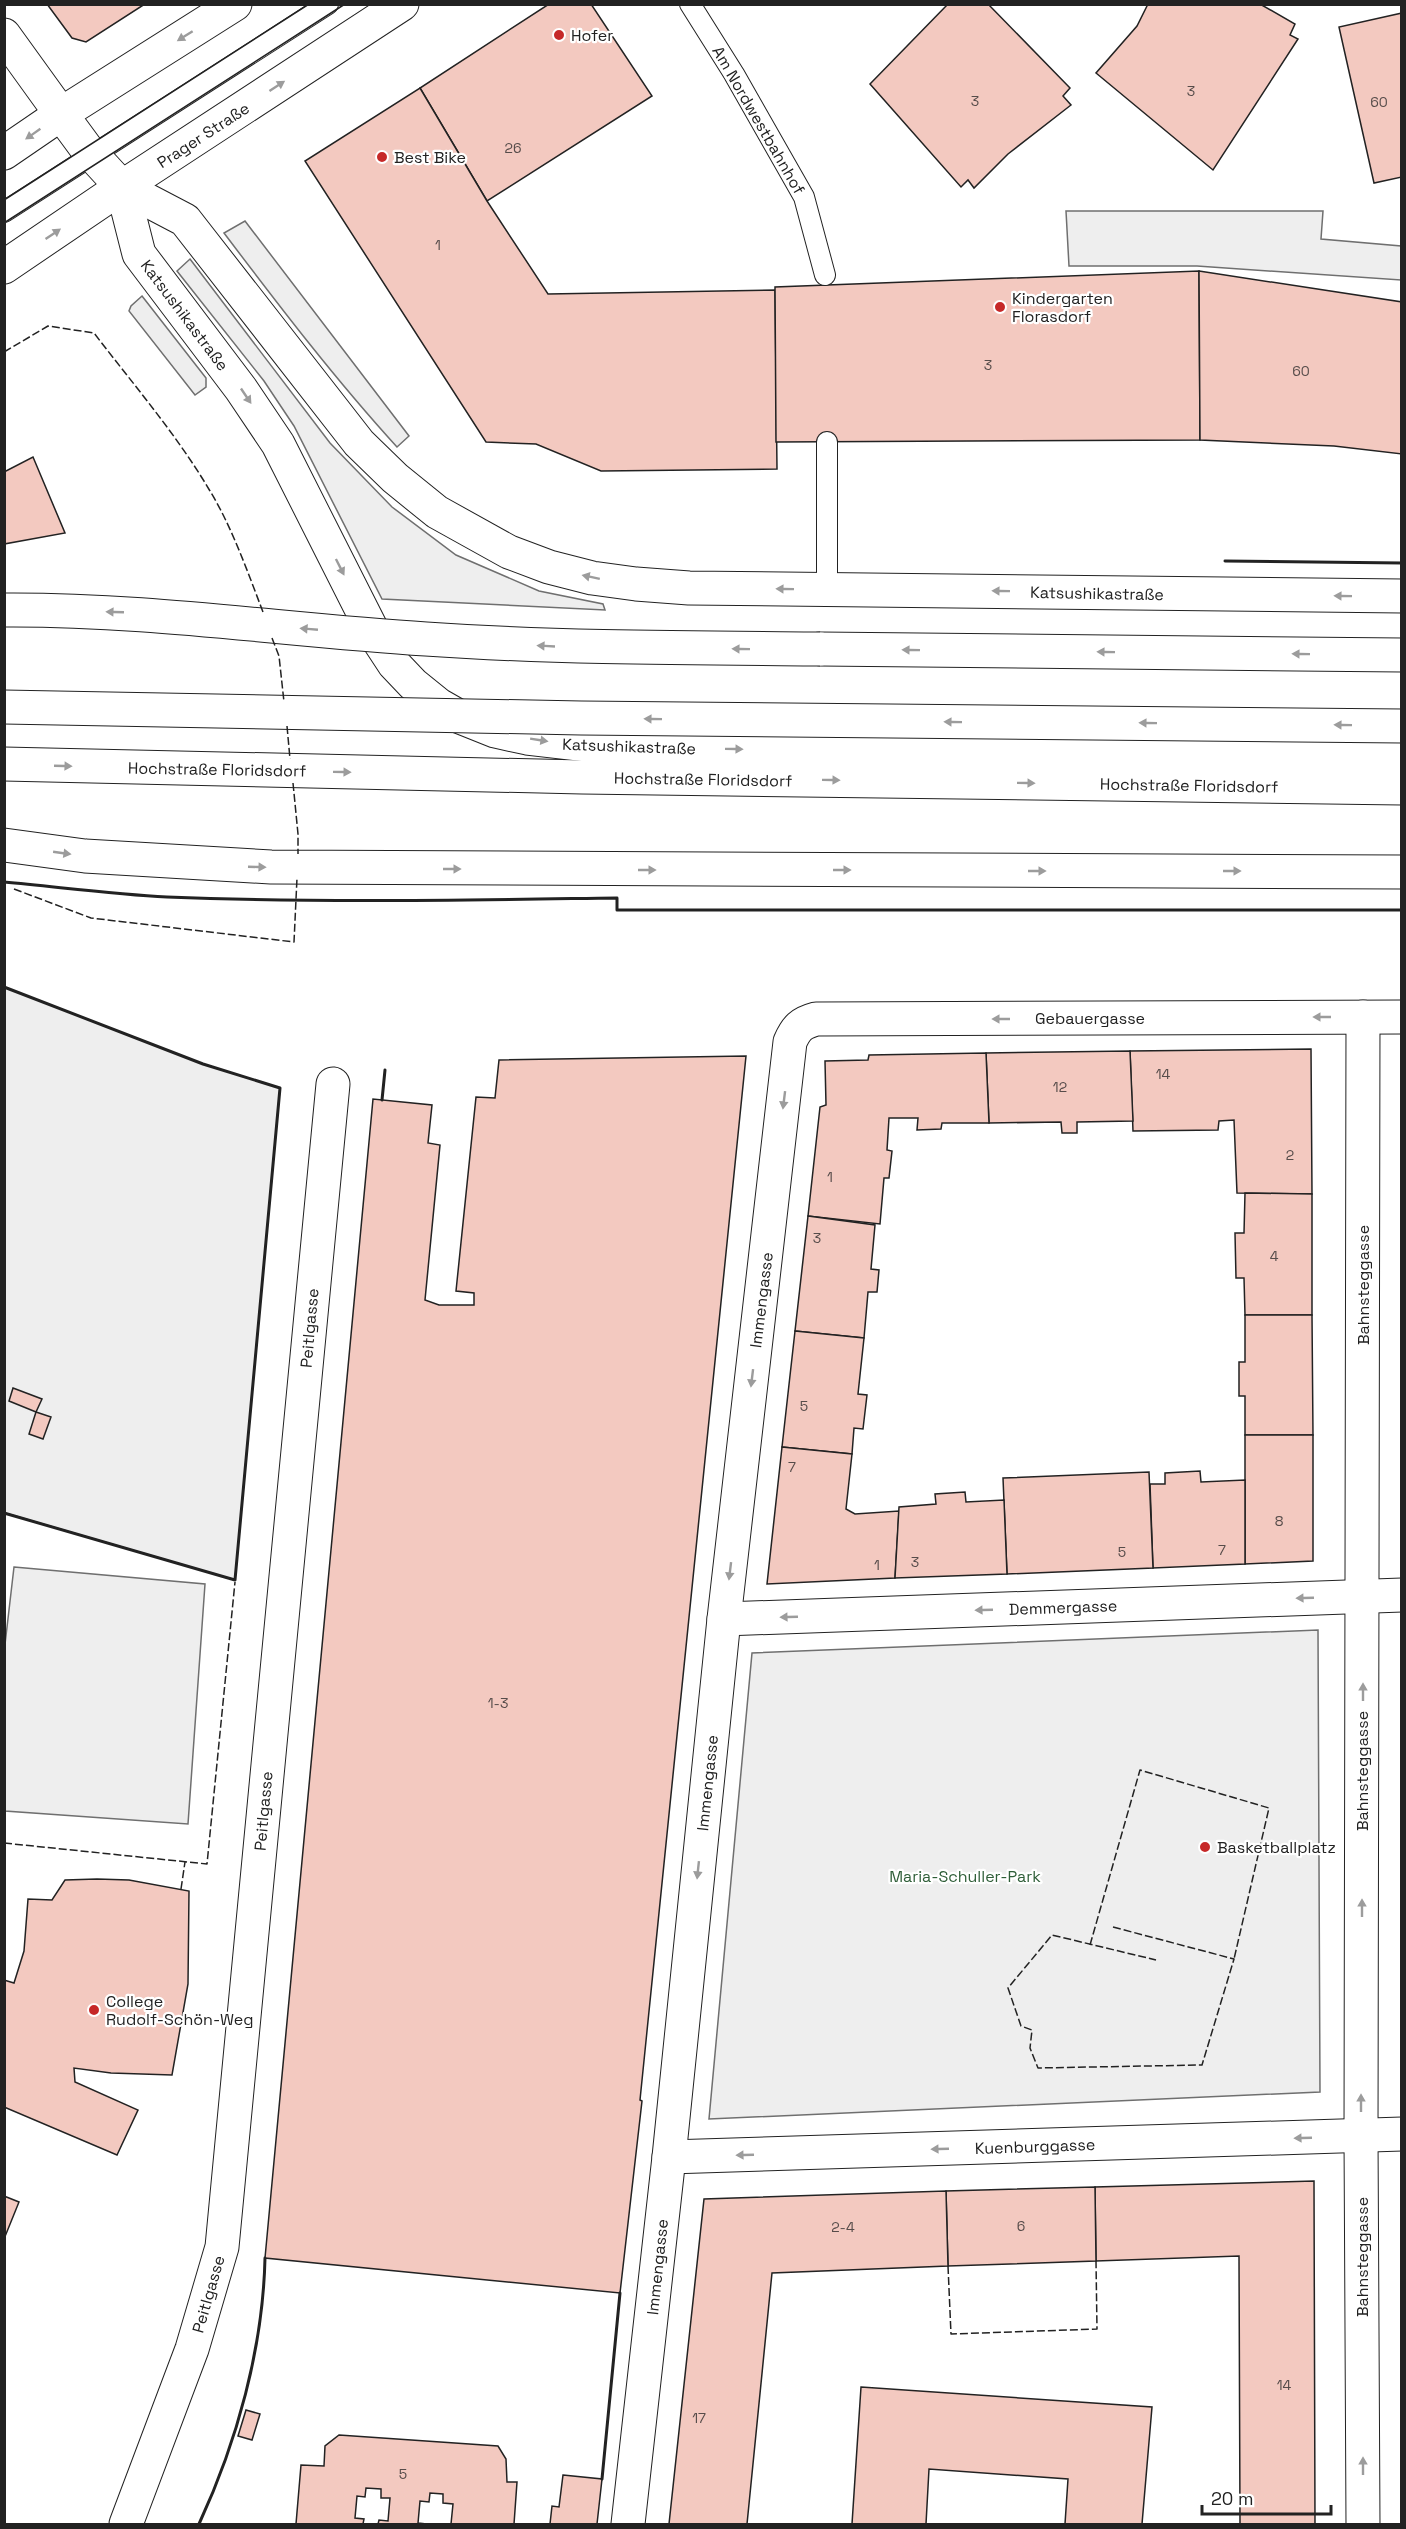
<svg xmlns="http://www.w3.org/2000/svg" width="1406" height="2529" font-family="'Space Grotesk',sans-serif">
	<rect width="100%" height="100%" fill="#fff"/>
	<g fill="#eee" stroke="#6f6f6f" stroke-width="1.5">
		<polygon points="1066,211 1323,211 1321,239 1401,246 1401,280 1197,266 1069,266"/>
		<path d="M 245,221 L 409,436 L 397,447 C 335,379 280,307 224,233 Z"/>
		<polygon points="190,259 330,443 392,507 456,555 539,591 603,604 605,610 382,599 294,426 264,381 177,271"/>
		<polygon points="142,296 206,378 206,387 195,395 129,311 131,306"/>
		<polygon points="4,987 203,1064 280,1088 235,1580 5,1513"/>
		<polygon points="14,1567 205,1584 188,1824 5,1811 4,1653"/>
		<polygon points="1318,1630 1320,2092 709,2119 752,1653"/>
	</g>
	<g fill="#f3c9c0" stroke="#222" stroke-width="1.5">
		<polygon points="47,4 145,4 86,42 72,38"/>
		<polygon points="549,4 591,4 652,96 487,201 420,88"/>
		<polygon points="948,4 988,4 1070,88 1063,96 1071,105 1008,154 974,188 968,180 961,187 870,84"/>
		<polygon points="1148,4 1260,4 1295,24 1290,35 1298,39 1213,170 1096,73 1137,26"/>
		<polygon points="1402,13 1402,177 1374,183 1339,27"/>
		<polygon points="420,88 487,201 548,294 775,290 777,469 601,471 536,444 486,442 305,161"/>
		<polygon points="1199,271 1200,440 776,442 775,287"/>
		<polygon points="1199,271 1402,302 1402,454 1334,446 1200,440"/>
		<polygon points="33,457 65,533 4,544 4,472"/>
		<polygon points="1311,1049 1312,1194 1237,1193 1234,1120 1219,1121 1218,1130 1133,1131 1130,1051"/>
		<polygon points="1130,1051 1133,1121 1077,1122 1077,1133 1062,1133 1061,1122 989,1123 986,1053"/>
		<polygon points="986,1053 989,1123 942,1123 941,1129 917,1130 918,1118 889,1118 887,1150 892,1151 889,1178 884,1178 880,1224 808,1216 820,1107 826,1105 825,1061 868,1060 869,1055"/>
		<polygon points="746,1056 640,2100 642,2101 620,2293 265,2258 373,1099 432,1105 428,1143 440,1145 425,1300 439,1305 474,1305 474,1293 456,1291 476,1097 495,1098 499,1060"/>
		<polygon points="1245,1193 1312,1194 1312,1315 1245,1315 1244,1278 1236,1278 1235,1233 1244,1233"/>
		<polygon points="808,1216 875,1225 871,1269 879,1270 877,1292 868,1292 864,1338 795,1331"/>
		<polygon points="1245,1315 1312,1315 1313,1435 1245,1435 1245,1396 1239,1396 1239,1362 1245,1362"/>
		<polygon points="795,1331 864,1338 858,1394 867,1395 863,1429 854,1428 852,1454 782,1447"/>
		<polygon points="13,1388 42,1399 36,1412 9,1401"/>
		<polygon points="36,1412 51,1417 43,1439 29,1434"/>
		<polygon points="1245,1435 1313,1435 1313,1561 1245,1564"/>
		<polygon points="782,1447 852,1454 846,1509 855,1514 899,1511 895,1578 767,1584"/>
		<polygon points="1200,1471 1201,1482 1245,1480 1245,1564 1153,1568 1150,1484 1165,1484 1165,1473"/>
		<polygon points="1149,1472 1153,1568 1007,1574 1003,1478"/>
		<polygon points="965,1492 966,1502 1004,1500 1007,1574 895,1578 899,1507 936,1504 935,1494"/>
		<polygon points="97,1879 129,1880 189,1891 188,1984 172,2075 111,2073 74,2068 75,2082 138,2110 117,2155 4,2107 4,1980 14,1983 24,1951 28,1899 52,1900 65,1880"/>
		<polygon points="1314,2181 1315,2524 1240,2524 1239,2256 1096,2261 1095,2187"/>
		<polygon points="1095,2187 1096,2261 948,2266 946,2191"/>
		<polygon points="946,2191 948,2266 772,2273 747,2524 669,2524 704,2199"/>
		<polygon points="4,2196 19,2202 4,2239"/>
		<polygon points="861,2387 1152,2407 1142,2524 1065,2524 1068,2479 929,2469 926,2524 852,2524"/>
		<polygon points="246,2410 260,2414 252,2440 238,2436"/>
		<polygon points="339,2435 498,2446 506,2459 507,2482 517,2482 514,2524 451,2524 453,2504 443,2503 443,2494 430,2493 429,2502 420,2501 418,2523 427,2524 378,2524 379,2520 388,2521 390,2498 381,2498 381,2489 366,2488 365,2497 357,2496 355,2518 364,2519 363,2524 296,2524 301,2465 324,2466 325,2446"/>
		<polygon points="563,2475 602,2479 597,2524 550,2524 552,2506 559,2507"/>
	</g>
	<g fill="none" stroke-linecap="round" stroke-linejoin="round">
		<g stroke="#222" stroke-width="22">
			<g id="service">
				<polyline points="690,4 734,74 804,197 825,275"/>
				<polyline points="4,212 328,4"/>
				<polyline points="827,589 827,442"/>
			</g>
		</g>
		<g stroke="#222" stroke-width="35">
			<g id="minor">
				<polyline points="4,35 61,114"/>
				<polyline points="1363,1017 1361,2136 1363,2524"/>
				<polyline points="724,1619 1402,1595"/>
				<polyline points="669,2157 1402,2134"/>
				<polyline points="126,2524 192,2349 222,2247 333,1084"/>
				<path d="M 628,2524 L 669,2157 L 724,1619 L 790,1042 C 796,1028 801,1023 816,1019 L 1402,1017"/>
			</g>
		</g>
		<g stroke="#222" stroke-width="35">
			<g id="primary">
				<polyline points="61,114 86,148 122,187 185,220 359,443 395,478 437,512 509,552 549,567 592,578 636,584 689,588 1402,596"/>
				<polyline points="4,153 61,114 235,4"/>
				<polyline points="122,187 139,254 241,389 278,444 373,632 394,664 413,684 439,705 460,717 495,731 527,738 605,747 1402,756"/>
				<polyline points="4,267 122,187 402,4"/>
			</g>
		</g>
		<g stroke="#222" stroke-width="35">
			<g id="motorway">
				<polyline points="820,649 1402,655"/>
				<polyline points="4,764 582,777 1402,788"/>
				<polyline points="4,845 85,856 271,867 1402,872"/>
			</g>
		</g>
		<use href="#service" stroke="#fff" stroke-width="20"/>
		<use href="#minor" stroke="#fff" stroke-width="33"/>
		<use href="#primary" stroke="#fff" stroke-width="33"/>
		<use href="#motorway" stroke="#fff" stroke-width="33"/>
		<g stroke="#222" stroke-width="1.5">
			<polyline points="4,200 309,4"/>
			<polyline points="4,223 345,4"/>
		</g>
		<g stroke="#222" stroke-width="35" stroke-linecap="butt">
			<g id="motorway-bridge">
				<path d="M 4,610 C 146,609 285,630 426,639 C 557,648 688,648 820,649"/>
				<polyline points="4,707 581,718 1402,726"/>
			</g>
		</g>
		<use href="#motorway-bridge" stroke="#fff" stroke-width="33"/>
		<g stroke="#222" stroke-width="1.5" stroke-dasharray="8 3" stroke-linecap="butt">
			<path d="M 4,352 L 48,326 L 94,333 C 133,384 177,435 210,491 C 232,527 248,573 263,612"/>
			<polyline points="272,638 279,656 284,702"/>
			<polyline points="287,726 290,759"/>
			<polyline points="293,783 298,834 298,854"/>
			<polyline points="14,889 91,918 294,942 297,878"/>
			<polyline points="4,1843 207,1864 235,1582"/>
			<polyline points="181,1889 185,1862"/>
			<polyline points="1113,1927 1234,1959 1202,2065 1038,2068 1030,2048 1032,2030 1021,2026 1008,1988 1052,1935 1156,1960"/>
			<polyline points="1090,1945 1140,1770 1269,1808 1234,1959"/>
			<polyline points="948,2266 951,2334 1097,2329 1096,2261"/>
		</g>
		<g stroke="#222" stroke-width="3">
			<polyline points="1225,561 1402,563"/>
			<path d="M 4,882 C 59,887 113,894 167,897 C 317,903 467,900 617,898 L 617,910 L 1402,910"/>
			<polyline points="4,987 203,1064 280,1088 235,1580 4,1513"/>
			<polyline points="382,1100 385,1070"/>
			<polyline points="602,2479 620,2293"/>
			<path d="M 199,2524 C 237,2442 263,2348 265,2258"/>
		</g>
	</g>
	<defs><path id="oneway-solid" d="M-6-.8H1V-3.2L6.5 0L1 3.2V.8H-6Z" transform="scale(1.5)"/></defs>
	<g fill="#9c9c9c">
		<use href="#oneway-solid" transform="translate(185 36) rotate(148)"/>
		<use href="#oneway-solid" transform="translate(277 86) rotate(-33)"/>
		<use href="#oneway-solid" transform="translate(33 134) rotate(145)"/>
		<use href="#oneway-solid" transform="translate(53 234) rotate(-34)"/>
		<use href="#oneway-solid" transform="translate(246 396) rotate(56)"/>
		<use href="#oneway-solid" transform="translate(340 567) rotate(63)"/>
		<use href="#oneway-solid" transform="translate(591 577) rotate(-168)"/>
		<use href="#oneway-solid" transform="translate(785 589) rotate(-179)"/>
		<use href="#oneway-solid" transform="translate(1001 591) rotate(-179)"/>
		<use href="#oneway-solid" transform="translate(1343 596) rotate(-179)"/>
		<use href="#oneway-solid" transform="translate(115 612) rotate(-178)"/>
		<use href="#oneway-solid" transform="translate(309 629) rotate(-175)"/>
		<use href="#oneway-solid" transform="translate(546 646) rotate(-177)"/>
		<use href="#oneway-solid" transform="translate(741 649) rotate(-179)"/>
		<use href="#oneway-solid" transform="translate(911 650) rotate(-179)"/>
		<use href="#oneway-solid" transform="translate(1106 652) rotate(-179)"/>
		<use href="#oneway-solid" transform="translate(1301 654) rotate(-179)"/>
		<use href="#oneway-solid" transform="translate(653 719) rotate(-179)"/>
		<use href="#oneway-solid" transform="translate(953 722) rotate(-179)"/>
		<use href="#oneway-solid" transform="translate(1148 723) rotate(-179)"/>
		<use href="#oneway-solid" transform="translate(1343 725) rotate(-179)"/>
		<use href="#oneway-solid" transform="translate(539 740) rotate(9)"/>
		<use href="#oneway-solid" transform="translate(734 749) rotate(1)"/>
		<use href="#oneway-solid" transform="translate(63 766) rotate(2)"/>
		<use href="#oneway-solid" transform="translate(342 772) rotate(1)"/>
		<use href="#oneway-solid" transform="translate(831 780) rotate(1)"/>
		<use href="#oneway-solid" transform="translate(1026 783) rotate(1)"/>
		<use href="#oneway-solid" transform="translate(62 853) rotate(8)"/>
		<use href="#oneway-solid" transform="translate(257 867) rotate(2)"/>
		<use href="#oneway-solid" transform="translate(452 869)"/>
		<use href="#oneway-solid" transform="translate(647 870)"/>
		<use href="#oneway-solid" transform="translate(842 870)"/>
		<use href="#oneway-solid" transform="translate(1037 871)"/>
		<use href="#oneway-solid" transform="translate(1232 871)"/>
		<use href="#oneway-solid" transform="translate(1322 1017) rotate(180)"/>
		<use href="#oneway-solid" transform="translate(1001 1019) rotate(180)"/>
		<use href="#oneway-solid" transform="translate(784 1100) rotate(97)"/>
		<use href="#oneway-solid" transform="translate(752 1378) rotate(97)"/>
		<use href="#oneway-solid" transform="translate(730 1571) rotate(97)"/>
		<use href="#oneway-solid" transform="translate(1305 1598) rotate(178)"/>
		<use href="#oneway-solid" transform="translate(984 1610) rotate(178)"/>
		<use href="#oneway-solid" transform="translate(789 1617) rotate(178)"/>
		<use href="#oneway-solid" transform="translate(1363 1692) rotate(-90)"/>
		<use href="#oneway-solid" transform="translate(698 1870) rotate(96)"/>
		<use href="#oneway-solid" transform="translate(1362 1908) rotate(-90)"/>
		<use href="#oneway-solid" transform="translate(1361 2103) rotate(-90)"/>
		<use href="#oneway-solid" transform="translate(1303 2138) rotate(178)"/>
		<use href="#oneway-solid" transform="translate(940 2149) rotate(178)"/>
		<use href="#oneway-solid" transform="translate(745 2155) rotate(178)"/>
		<use href="#oneway-solid" transform="translate(1363 2466) rotate(-90)"/>
	</g>
	<g fill="#c62828" stroke="#fff" stroke-width="2">
		<circle cx="559" cy="35" r="6"/>
		<circle cx="382" cy="157" r="6"/>
		<circle cx="1000" cy="307" r="6"/>
		<circle cx="1205" cy="1847" r="6"/>
		<circle cx="94" cy="2010" r="6"/>
	</g>
	<g text-anchor="middle" stroke-width="4.5" stroke-linejoin="round" paint-order="stroke">
		<g font-size="14" fill="#564c4a">
			<text x="1191" y="96">3</text>
			<text x="975" y="106">3</text>
			<text x="1379" y="107">60</text>
			<text x="513" y="153">26</text>
			<text x="438" y="250">1</text>
			<text x="988" y="370">3</text>
			<text x="1301" y="376">60</text>
			<text x="1163" y="1079">14</text>
			<text x="1060" y="1092">12</text>
			<text x="1290" y="1160">2</text>
			<text x="830" y="1182">1</text>
			<text x="817" y="1243">3</text>
			<text x="1274" y="1261">4</text>
			<text x="804" y="1411">5</text>
			<text x="792" y="1472">7</text>
			<text x="1279" y="1526">8</text>
			<text x="1222" y="1555">7</text>
			<text x="1122" y="1557">5</text>
			<text x="915" y="1567">3</text>
			<text x="877" y="1570">1</text>
			<text x="498" y="1708">1-3</text>
			<text x="1021" y="2231">6</text>
			<text x="843" y="2232">2-4</text>
			<text x="1284" y="2390">14</text>
			<text x="699" y="2423">17</text>
			<text x="403" y="2479">5</text>
		</g>
		<g font-size="16" fill="#222" stroke="#fff" text-anchor="start">
			<text x="571" y="41">Hofer</text>
			<text x="394" y="163">Best Bike</text>
			<text x="1012" y="304">Kindergarten<tspan x="1012" dy="18">Florasdorf</tspan></text>
			<text x="1217" y="1853">Basketballplatz</text>
			<text x="106" y="2007">College<tspan x="106" dy="18">Rudolf-Schön-Weg</tspan></text>
		</g>
		<g font-size="16" fill="#222" stroke="#fff">
			<text transform="translate(759 120) rotate(60)" y="6">Am Nordwestbahnhof</text>
			<text transform="translate(203 135) rotate(-33)" y="6">Prager Straße</text>
			<text transform="translate(185 315) rotate(53)" y="6">Katsushikastraße</text>
			<text transform="translate(1097 593) rotate(1)" y="6">Katsushikastraße</text>
			<text transform="translate(629 746) rotate(2)" y="6">Katsushikastraße</text>
			<text transform="translate(217 769) rotate(1)" y="6">Hochstraße Floridsdorf</text>
			<text transform="translate(703 779) rotate(1)" y="6">Hochstraße Floridsdorf</text>
			<text transform="translate(1189 785) rotate(1)" y="6">Hochstraße Floridsdorf</text>
			<text x="1090" y="1024">Gebauergasse</text>
			<text transform="translate(1363 1285) rotate(-90)" y="6">Bahnsteggasse</text>
			<text transform="translate(761 1300) rotate(-83)" y="6">Immengasse</text>
			<text transform="translate(309 1328) rotate(-85)" y="6">Peitlgasse</text>
			<text transform="translate(1063 1607) rotate(-2)" y="6">Demmergasse</text>
			<text transform="translate(1362 1771) rotate(-90)" y="6">Bahnsteggasse</text>
			<text transform="translate(707 1783) rotate(-84)" y="6">Immengasse</text>
			<text transform="translate(263 1811) rotate(-85)" y="6">Peitlgasse</text>
			<text transform="translate(1035 2146) rotate(-2)" y="6">Kuenburggasse</text>
			<text transform="translate(1362 2257) rotate(-90)" y="6">Bahnsteggasse</text>
			<text transform="translate(657 2267) rotate(-84)" y="6">Immengasse</text>
			<text transform="translate(208 2294) rotate(-74)" y="6">Peitlgasse</text>
		</g>
		<g font-size="16" fill="#2f5e38" stroke="#fff">
			<text x="965" y="1882">Maria-Schuller-Park</text>
		</g>
	</g>
	<rect width="1406" height="2529" fill="none" stroke="#222222" stroke-width="12"/>
	<path d="M1202 2505v9h129v-9" fill="none" stroke="#222222" stroke-width="3"/>
	<text x="1211" y="2505" font-size="18" fill="#222222" stroke="#ffffff" stroke-width="4.5" paint-order="stroke">20 m</text>
</svg>
